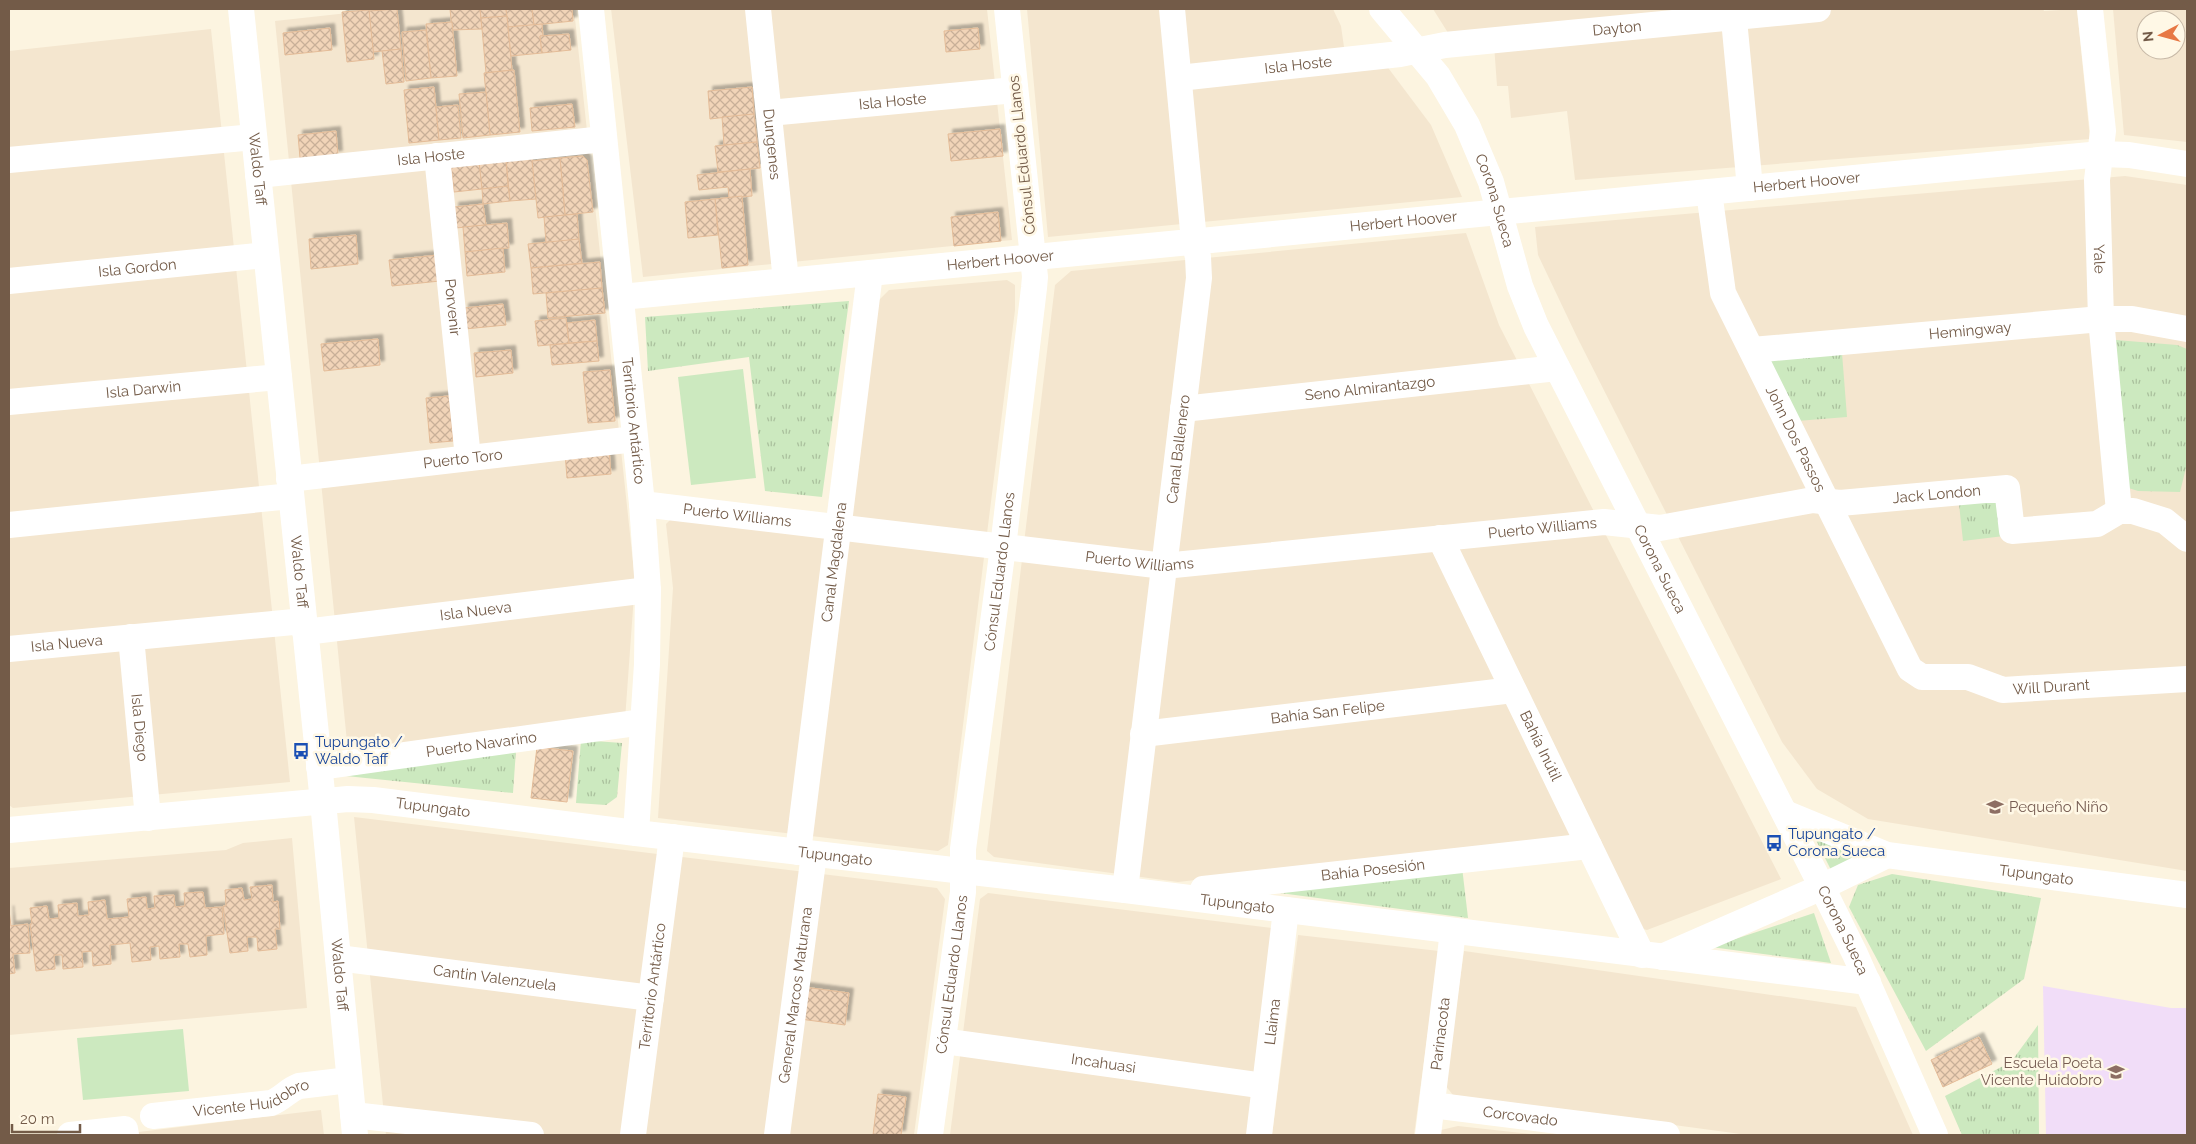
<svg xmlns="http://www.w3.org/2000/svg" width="2196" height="1144" font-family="Raleway,sans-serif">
	<defs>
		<pattern id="grass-tufts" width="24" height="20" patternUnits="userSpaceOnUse" patternTransform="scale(1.25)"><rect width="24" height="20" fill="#cce9bf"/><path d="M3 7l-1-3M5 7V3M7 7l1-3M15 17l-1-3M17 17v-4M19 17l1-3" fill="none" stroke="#aac09d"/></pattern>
		<pattern id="building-cross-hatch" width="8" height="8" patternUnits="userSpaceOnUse" patternTransform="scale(1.25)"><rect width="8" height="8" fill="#f1d4b8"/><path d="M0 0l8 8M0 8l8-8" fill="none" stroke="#c8af98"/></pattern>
		<filter id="shadow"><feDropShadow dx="4.5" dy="-4.5" stdDeviation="1" flood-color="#0004"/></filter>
	</defs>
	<rect width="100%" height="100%" fill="#fcf4e0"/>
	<g fill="#f4e6cf" fill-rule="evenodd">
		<polygon points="384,9 574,9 635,581 625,720 348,752 275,21"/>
		<polygon points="611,9 987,9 1012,240 643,277"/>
		<polygon points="1027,9 1333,9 1341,26 1347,68 1386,65 1431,125 1462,197 1048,237"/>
		<polygon points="1433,9 2043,9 2044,11 2077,9 2090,139 1575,180 1567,111 1511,118 1508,86 1497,86 1493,31 1450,36"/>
		<path d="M 2113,9 L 2187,9 L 2187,142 L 2124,135 ZM 2146,20 L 2176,20 L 2176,50 L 2146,50 Z"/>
		<polygon points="211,29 290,782 13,808 9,805 9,51"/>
		<polygon points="2125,176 2187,185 2187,871 1868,819 1817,789 1782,742 1577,337 1538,255 1535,227"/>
		<polygon points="1466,233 1499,325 1781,879 1647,930 1636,927 1592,834 1178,882 994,857 987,851 1055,285 1071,271"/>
		<polygon points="1007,280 1015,285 1015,310 948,845 938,851 658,818 673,588 666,524 674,516 849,534 879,300 889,290"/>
		<polygon points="354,817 937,888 945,899 914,1135 386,1135"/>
		<polygon points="292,838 307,1008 9,1035 9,868 226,850 243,843"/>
		<polygon points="988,893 1272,928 1247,1135 950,1135 980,899"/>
		<polygon points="1298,935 1439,951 1414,1135 1272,1135"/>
		<polygon points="1464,951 1856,1007 1913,1135 1748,1135 1453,1095 1445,1085"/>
		<polygon points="321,1110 324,1135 114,1135"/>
		<polygon points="1458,1126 1539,1135 1440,1135 1441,1130"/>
	</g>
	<polygon fill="#f1ddf8" points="2043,986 2171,1008 2187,1008 2187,1135 2046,1135"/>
	<g fill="url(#grass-tufts)">
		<polygon points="849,301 822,497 765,491 749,357 648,371 645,317"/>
		<polygon points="2116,340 2177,345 2187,349 2187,464 2180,492 2138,491 2122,486"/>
		<polygon points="1842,353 1847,417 1797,421 1766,359"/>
		<polygon points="2000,499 2004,536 1963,541 1959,504"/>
		<polygon points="581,740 622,743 617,797 606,805 576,803"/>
		<polygon points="516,750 513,793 346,776"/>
		<polygon points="1814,836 1858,856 1831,870"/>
		<polygon points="1462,867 1468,918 1280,893"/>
		<polygon points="1892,874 2041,898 2024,979 1926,1051 1849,907 1858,885"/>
		<polygon points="1814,913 1831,963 1711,947"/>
		<polygon points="2038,1025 2039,1135 1962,1135 1945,1096 2011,1062"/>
	</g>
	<g fill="#cce9bf">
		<polygon points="743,369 756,478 691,485 678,377"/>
		<polygon points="183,1029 189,1091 83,1100 77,1038"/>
	</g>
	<g fill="url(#building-cross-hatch)" stroke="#e4bc98" filter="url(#shadow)">
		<polygon points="397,9 401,49 373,52 369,11"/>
		<polygon points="450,9 480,9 482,29 452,30"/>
		<polygon points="480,9 506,9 507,16 481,18"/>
		<polygon points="506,9 532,9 534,25 508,27"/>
		<polygon points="532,9 572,9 573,21 534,25"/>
		<polygon points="369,10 374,59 347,62 342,12"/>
		<polygon points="507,16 512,70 486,73 481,18"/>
		<polygon points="452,22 457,76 431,78 426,24"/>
		<polygon points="542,24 543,36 540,36 542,53 511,56 508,27"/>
		<polygon points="330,28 332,50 285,55 283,33"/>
		<polygon points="978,28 980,49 946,52 944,31"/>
		<polygon points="426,30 431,78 406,81 402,32"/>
		<polygon points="569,34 571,50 542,53 540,36"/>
		<polygon points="401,49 404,82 386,84 382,51"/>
		<polygon points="514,70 520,132 490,135 484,73"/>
		<polygon points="434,87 439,140 409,143 404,90"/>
		<polygon points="752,87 754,114 710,119 708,91"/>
		<polygon points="486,92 490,135 463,138 459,94"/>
		<polygon points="572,104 575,127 532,131 530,108"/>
		<polygon points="458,105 461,138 439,140 436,107"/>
		<polygon points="754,114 757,142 724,145 722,117"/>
		<polygon points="1000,129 1003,156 951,161 948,134"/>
		<polygon points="336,131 338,155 300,158 298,135"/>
		<polygon points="757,142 760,168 718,172 715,146"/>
		<polygon points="583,156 587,160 593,212 565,215 560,158"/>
		<polygon points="532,157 536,199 510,201 506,160"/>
		<polygon points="560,158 565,215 538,218 532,161"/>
		<polygon points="506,160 508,186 482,189 479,162"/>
		<polygon points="479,162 482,189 454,192 451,165"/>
		<polygon points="750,169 752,196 729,198 728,187 699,190 697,175"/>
		<polygon points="508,186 510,201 483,204 482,189"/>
		<polygon points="742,196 748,265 722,268 715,199"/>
		<polygon points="715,199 718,235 688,238 685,202"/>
		<polygon points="483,204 486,225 456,228 454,207"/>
		<polygon points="998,212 1001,241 954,246 951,217"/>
		<polygon points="577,214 579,239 546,243 544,217"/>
		<polygon points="507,223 509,248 465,252 463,227"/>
		<polygon points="356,235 358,264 311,269 309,239"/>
		<polygon points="579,239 582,263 531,268 528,244"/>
		<polygon points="503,248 505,272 467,276 465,252"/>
		<polygon points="438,255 440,281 392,286 389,260"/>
		<polygon points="600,262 602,288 533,294 531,268"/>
		<polygon points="602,288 605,313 548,318 546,293"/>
		<polygon points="503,304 506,325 465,329 464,308"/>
		<polygon points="566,318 569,343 538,346 535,321"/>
		<polygon points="595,320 597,341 569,343 567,323"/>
		<polygon points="378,339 380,365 324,371 321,344"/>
		<polygon points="597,341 599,361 552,365 550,345"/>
		<polygon points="511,350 513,373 476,377 474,353"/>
		<polygon points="610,370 615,421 588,423 583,372"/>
		<polygon points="449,396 453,441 430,443 426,398"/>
		<polygon points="609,449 611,474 567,478 565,453"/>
		<polygon points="537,747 573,751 567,802 531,798"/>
		<polygon points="272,885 273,902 278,901 280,929 275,929 277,949 258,951 257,937 247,937 248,951 230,953 223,906 226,906 225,890 242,888 244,900 252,899 250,887"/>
		<polygon points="203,892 205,908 222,907 224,934 206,936 207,955 190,957 188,944 179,944 180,957 160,959 159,946 150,947 151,960 132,962 130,943 110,945 111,964 93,966 92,951 82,952 83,967 63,969 62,955 54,955 55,969 36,971 30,924 32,924 30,908 47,906 49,919 59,918 58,905 77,903 78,916 89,915 88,902 105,900 107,919 129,917 127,899 146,897 147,909 155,908 154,896 174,895 175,907 185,906 184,893"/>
		<polygon points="9,910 11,926 28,924 30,953 13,954 15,973 9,974"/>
		<polygon points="804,987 849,993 845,1025 800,1019"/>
		<polygon points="1979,1037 1992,1064 1943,1087 1931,1060"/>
		<polygon points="878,1094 906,1097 901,1135 873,1135"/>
	</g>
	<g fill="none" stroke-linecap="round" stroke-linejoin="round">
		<g stroke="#fff" stroke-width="26">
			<path id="s1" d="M 241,9 L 323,802 L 355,1135"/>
			<path id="s2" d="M 591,9 L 642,504 L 648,590 L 647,664 L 636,833"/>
			<path id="s3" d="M 758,9 L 786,281"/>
			<path id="s4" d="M 1382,9 L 1438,76 L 1467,125 L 1491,182 L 1520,286 L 1536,326 L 1822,887 L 1855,954 L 1935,1135"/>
			<polyline points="1733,9 1750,188"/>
			<path id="s5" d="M 2090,9 L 2103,131 L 2097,180 L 2101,319 L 2119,511"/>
			<path id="s6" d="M 1179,78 L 1400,54 L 1445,45 L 1818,9"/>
			<path id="s7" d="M 769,113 L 1015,90"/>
			<path id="s8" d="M 437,156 L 468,458"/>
			<polyline points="9,160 254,137"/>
			<path id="s9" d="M 258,175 L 604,139"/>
			<path id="s10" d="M 1709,192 L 1723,293 L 1910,669 L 1922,677 L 1968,677 L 2003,690 L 2187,679"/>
			<path id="s11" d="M 9,281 L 266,255"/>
			<path id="s12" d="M 621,297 L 2101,154 L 2129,155 L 2187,164"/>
			<path id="s13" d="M 1752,350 L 2101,319 L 2132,319 L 2187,329"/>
			<path id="s14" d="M 9,402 L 279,377"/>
			<path id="s15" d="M 1183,409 L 1557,368"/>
			<path id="s16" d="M 289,479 L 635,439"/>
			<path id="s17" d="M 642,504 L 1164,566 L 1604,522 L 1660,528 L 1813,500 L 1840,503 L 2007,488 L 2012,531 L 2097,524 L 2119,511 L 2133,511 L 2165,521 L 2187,539"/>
			<polyline points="9,525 291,496"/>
			<path id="s18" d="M 1440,538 L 1642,955"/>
			<path id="s19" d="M 305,632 L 648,590"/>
			<path id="s20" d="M 131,637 L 148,818"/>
			<path id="s21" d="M 9,649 L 304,621"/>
			<path id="s22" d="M 1143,734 L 1513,690"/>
			<path id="s23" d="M 319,767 L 643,722"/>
			<path id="s24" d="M 1785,813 L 1887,855 L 2187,895"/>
			<path id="s25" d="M 9,830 L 348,799 L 373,800 L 636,833 L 1125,890 L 1868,982"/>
			<path id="s26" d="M 798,852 L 870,273"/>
			<path id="s27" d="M 1203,889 L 1589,846"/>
			<path id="s28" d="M 1125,890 L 1199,278 L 1198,257 L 1194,241 L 1172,9"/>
			<polyline points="1662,957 1822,887 1887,855"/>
			<path id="s29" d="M 338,958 L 651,998"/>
			<path id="s30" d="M 943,1041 L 1265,1086"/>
			<path id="s31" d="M 1432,1105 L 1667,1135"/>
			<polyline points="353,1115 531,1135"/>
			<path id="s32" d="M 153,1116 L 271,1103 C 282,1099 288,1090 299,1086 L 349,1080"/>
			<polyline points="70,1135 125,1129 126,1135"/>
			<path id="s33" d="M 633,1135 L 672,837"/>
			<path id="s34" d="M 777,1135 L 814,854"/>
			<path id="s35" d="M 930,1135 L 963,892 L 963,849 L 1003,547 L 1034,288 L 1035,277 L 1007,9"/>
			<path id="s36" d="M 1259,1135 L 1286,910"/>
			<path id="s37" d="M 1428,1135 L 1453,931"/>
		</g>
	</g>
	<defs>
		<g id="bus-bare" transform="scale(1.35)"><path d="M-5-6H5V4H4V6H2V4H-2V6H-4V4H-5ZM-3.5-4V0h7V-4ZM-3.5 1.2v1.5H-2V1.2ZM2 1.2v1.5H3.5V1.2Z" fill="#1a4fb4" stroke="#fff8e6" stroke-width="2.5" paint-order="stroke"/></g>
		<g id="school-bare" transform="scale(1.35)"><path d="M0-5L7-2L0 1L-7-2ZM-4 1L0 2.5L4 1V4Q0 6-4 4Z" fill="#8d6e63" stroke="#fff8e6" stroke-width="2.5" paint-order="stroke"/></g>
	</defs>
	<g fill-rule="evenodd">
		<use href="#bus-bare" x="301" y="751"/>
		<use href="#school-bare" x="1995" y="807"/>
		<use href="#bus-bare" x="1774" y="843"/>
		<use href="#school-bare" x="2116" y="1072"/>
	</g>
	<g text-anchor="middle" stroke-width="5" stroke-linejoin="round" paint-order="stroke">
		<g font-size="15" fill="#735b48" stroke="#fff8e6">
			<text dy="5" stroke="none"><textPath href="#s6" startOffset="441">Dayton</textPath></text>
			<text dy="5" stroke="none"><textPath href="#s6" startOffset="120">Isla Hoste</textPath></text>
			<text dy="5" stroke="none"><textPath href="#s7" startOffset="124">Isla Hoste</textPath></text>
			<text dy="5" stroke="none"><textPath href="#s3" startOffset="136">Dungenes</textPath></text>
			<text transform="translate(1022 155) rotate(-96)" y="5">Cónsul Eduardo Llanos</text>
			<text dy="5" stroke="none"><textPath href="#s9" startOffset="174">Isla Hoste</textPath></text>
			<text dy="5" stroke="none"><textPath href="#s1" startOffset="161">Waldo Taff</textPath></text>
			<text dy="5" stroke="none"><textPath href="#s12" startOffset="1191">Herbert Hoover</textPath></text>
			<text dy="5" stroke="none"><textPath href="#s4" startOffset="225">Corona Sueca</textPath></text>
			<text dy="5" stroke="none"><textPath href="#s12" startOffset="786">Herbert Hoover</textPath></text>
			<text dy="5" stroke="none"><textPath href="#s12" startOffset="381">Herbert Hoover</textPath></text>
			<text dy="5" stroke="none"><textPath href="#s5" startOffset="251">Yale</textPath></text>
			<text dy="5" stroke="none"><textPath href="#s11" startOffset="129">Isla Gordon</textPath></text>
			<text dy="5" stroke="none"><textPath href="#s8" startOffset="152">Porvenir</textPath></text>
			<text dy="5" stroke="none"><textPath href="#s13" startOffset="219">Hemingway</textPath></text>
			<text dy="5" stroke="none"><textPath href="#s15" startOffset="188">Seno Almirantazgo</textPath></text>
			<text dy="5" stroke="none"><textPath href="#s14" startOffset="135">Isla Darwin</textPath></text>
			<text dy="5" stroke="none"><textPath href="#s2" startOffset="414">Territorio Antártico</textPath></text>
			<text dy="5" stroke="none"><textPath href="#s10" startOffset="265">John Dos Passos</textPath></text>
			<text dy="5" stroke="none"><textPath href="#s28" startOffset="444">Canal Ballenero</textPath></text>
			<text dy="5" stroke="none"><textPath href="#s16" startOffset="175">Puerto Toro</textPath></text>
			<text dy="5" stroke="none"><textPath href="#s17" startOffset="1304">Jack London</textPath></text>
			<text dy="5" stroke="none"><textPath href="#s17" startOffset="96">Puerto Williams</textPath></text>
			<text dy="5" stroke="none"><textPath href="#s17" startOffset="906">Puerto Williams</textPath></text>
			<text dy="5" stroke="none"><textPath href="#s17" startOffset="501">Puerto Williams</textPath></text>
			<text dy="5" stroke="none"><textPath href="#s26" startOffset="292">Canal Magdalena</textPath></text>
			<text dy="5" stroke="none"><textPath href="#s4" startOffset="630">Corona Sueca</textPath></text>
			<text dy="5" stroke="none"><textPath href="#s1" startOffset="566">Waldo Taff</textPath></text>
			<text dy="5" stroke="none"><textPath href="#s35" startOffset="568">Cónsul Eduardo Llanos</textPath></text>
			<text dy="5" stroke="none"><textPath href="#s19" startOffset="172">Isla Nueva</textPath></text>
			<text dy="5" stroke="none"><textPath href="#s21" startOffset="58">Isla Nueva</textPath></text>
			<text dy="5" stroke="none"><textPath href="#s10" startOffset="668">Will Durant</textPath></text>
			<text dy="5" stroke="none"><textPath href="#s22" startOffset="186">Bahía San Felipe</textPath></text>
			<text dy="5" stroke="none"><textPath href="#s20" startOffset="91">Isla Diego</textPath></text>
			<text dy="5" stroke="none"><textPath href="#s23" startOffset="164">Puerto Navarino</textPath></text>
			<text dy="5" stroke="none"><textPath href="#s18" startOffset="231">Bahía Inútil</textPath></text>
			<text dy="5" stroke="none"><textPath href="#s25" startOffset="426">Tupungato</textPath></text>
			<text dy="5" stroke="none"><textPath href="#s25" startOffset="831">Tupungato</textPath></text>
			<text dy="5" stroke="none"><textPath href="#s27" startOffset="171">Bahía Posesión</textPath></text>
			<text dy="5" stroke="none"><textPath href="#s24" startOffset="261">Tupungato</textPath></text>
			<text dy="5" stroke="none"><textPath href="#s25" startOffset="1236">Tupungato</textPath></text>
			<text dy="5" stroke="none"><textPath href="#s4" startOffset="1035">Corona Sueca</textPath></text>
			<text dy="5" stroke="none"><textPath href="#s35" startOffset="162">Cónsul Eduardo Llanos</textPath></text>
			<text dy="5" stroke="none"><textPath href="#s1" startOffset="971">Waldo Taff</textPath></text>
			<text dy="5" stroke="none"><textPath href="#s29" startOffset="158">Cantin Valenzuela</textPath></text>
			<text dy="5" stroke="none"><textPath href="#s33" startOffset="150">Territorio Antártico</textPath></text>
			<text dy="5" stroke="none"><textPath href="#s34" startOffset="141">General Marcos Maturana</textPath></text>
			<text dy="5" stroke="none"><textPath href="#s36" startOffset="114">Llaima</textPath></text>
			<text dy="5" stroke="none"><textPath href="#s37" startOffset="102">Parinacota</textPath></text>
			<text dy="5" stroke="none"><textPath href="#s30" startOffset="162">Incahuasi</textPath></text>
			<text dy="5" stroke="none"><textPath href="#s32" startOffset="101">Vicente Huidobro</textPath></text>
			<text dy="5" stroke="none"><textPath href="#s31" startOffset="89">Corcovado</textPath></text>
		</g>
		<g font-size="15" fill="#164399" stroke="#fff8e6" text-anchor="start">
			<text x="315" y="747">Tupungato /<tspan x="315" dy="17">Waldo Taff</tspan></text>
			<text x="1788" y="839">Tupungato /<tspan x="1788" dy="17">Corona Sueca</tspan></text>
		</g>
		<g font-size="15" fill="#785e54" stroke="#fff8e6" text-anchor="start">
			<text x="2009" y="812">Pequeño Niño</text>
			<text x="2102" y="1068" text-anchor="end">Escuela Poeta<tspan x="2102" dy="17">Vicente Huidobro</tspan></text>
		</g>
	</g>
	<rect width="2196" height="1144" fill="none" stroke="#735b48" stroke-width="20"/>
	<g transform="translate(2161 35) rotate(264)"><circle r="24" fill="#fff8e6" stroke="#c7b9a7"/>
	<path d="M0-4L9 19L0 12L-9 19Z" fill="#e77844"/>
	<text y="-8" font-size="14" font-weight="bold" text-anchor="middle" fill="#735b48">N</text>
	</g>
	<path d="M12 1124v8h68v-8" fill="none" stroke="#735b48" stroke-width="2.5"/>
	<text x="20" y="1124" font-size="15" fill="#735b48" stroke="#fff8e6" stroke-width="4" paint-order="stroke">20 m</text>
</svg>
